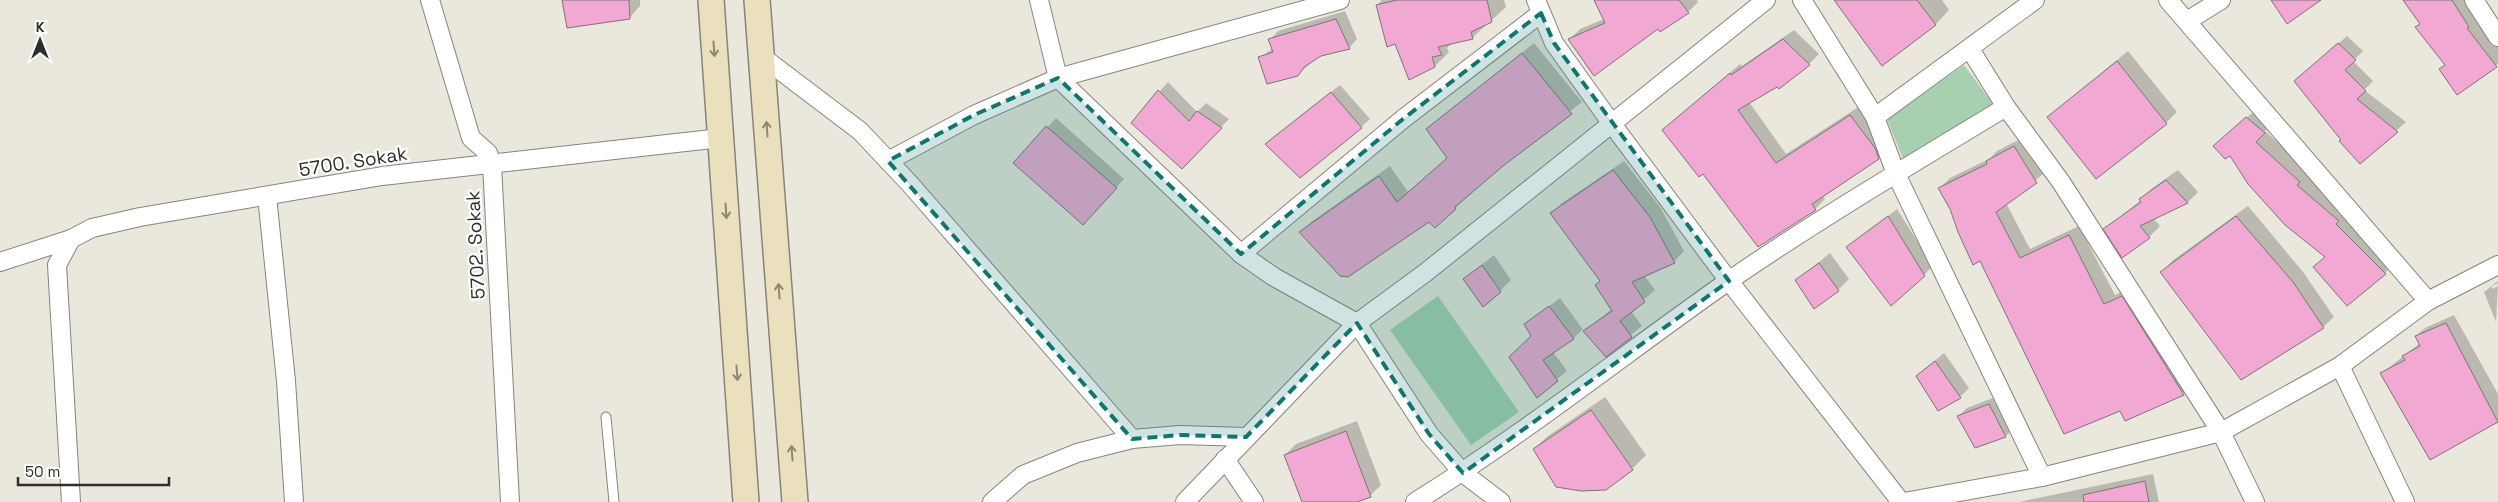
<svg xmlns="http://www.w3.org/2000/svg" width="2498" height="502" font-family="'Space Grotesk',sans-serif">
	<rect width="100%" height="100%" fill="#eae7dd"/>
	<g fill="#a6d0af">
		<polygon points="1964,65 1993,104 1903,159 1887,119"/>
		<polygon points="1438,296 1519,412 1471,445 1390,330"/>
	</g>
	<g fill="#0003">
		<polygon points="563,0 640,0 640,6 630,17"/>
		<polygon points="1382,0 1504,0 1506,7 1472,38 1453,42 1447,48 1449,52 1435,66 1396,42 1377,5"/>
		<polygon points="1596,0 1697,0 1698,2 1688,12 1659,28 1570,39 1580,29 1604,19"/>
		<polygon points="1836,0 1942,0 1949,10 1936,24 1882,64"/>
		<polygon points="2405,0 2467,0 2476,18 2498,47 2498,64 2457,93 2441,69 2446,64"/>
		<polygon points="1345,11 1357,39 1349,48 1320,55 1297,75 1260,58 1273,48 1270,40 1278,31"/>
		<polygon points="1794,30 1819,54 1809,64 1749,102 1786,154 1860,106 1888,148 1878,158 1822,195 1825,199 1815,209 1759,245 1703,172 1664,130 1740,64 1742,66"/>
		<polygon points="2347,36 2363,51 2353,61 2373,81 2364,90 2406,122 2361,162 2304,73"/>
		<polygon points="1534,43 1582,102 1502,165 1455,208 1430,221 1301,232 1311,222 1390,166 1408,192 1448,158 1428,129"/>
		<polygon points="2128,51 2177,112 2166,123 2048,117"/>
		<polygon points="1168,82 1197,112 1206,103 1229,119 1182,167 1133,122"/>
		<polygon points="1340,85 1370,119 1361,127 1275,136"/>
		<polygon points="2258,108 2275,122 2265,131 2310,171 2306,174 2348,210 2395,263 2385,273 2314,267 2326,256 2230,154 2214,146"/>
		<polygon points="1056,118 1124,179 1092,215 1015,163"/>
		<polygon points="2024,137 2046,172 2006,203 2030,249 2079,226 2115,295 2132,287 2193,383 2183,393 2125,419 2121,409 1980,260 1940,188 1950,178 1989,159 1997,151"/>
		<polygon points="1624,161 1660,207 1684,251 1674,262 1644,275 1655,290 1631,311 1642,326 1606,355 1584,331 1612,309 1601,281 1552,213 1562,203"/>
		<polygon points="2178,170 2198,192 2188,202 2153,218 2160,226 2149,237 2105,229 2141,200 2151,189"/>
		<polygon points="2248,206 2303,272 2334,317 2323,327 2162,272 2172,261"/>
		<polygon points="1897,209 1933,266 1924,275 1847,247"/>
		<polygon points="1830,253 1849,279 1838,290 1797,280"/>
		<polygon points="1494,255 1511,280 1500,291 1464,279"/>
		<polygon points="2498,281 2498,283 2492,286 2492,289 2498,286 2496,322 2484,292"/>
		<polygon points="1560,298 1584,331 1583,329 1574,338 1553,352 1567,371 1537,396 1533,336 1525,324"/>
		<polygon points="2454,315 2498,394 2498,420 2431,458 2382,373 2420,343 2416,336 2425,328"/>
		<polygon points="1944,353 1969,388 1960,397 1939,409 1917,376"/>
		<polygon points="1998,396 2014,428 2006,436 1958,417 1967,408"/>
		<polygon points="1605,397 1646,455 1632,469 1534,449 1548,436"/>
		<polygon points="1357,421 1381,485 1370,496 1354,502 1303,502 1285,455 1296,444"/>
		<polygon points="2153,474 2159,502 2019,502"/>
	</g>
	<g fill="#f1a9d3" stroke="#7d7378">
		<polygon points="562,0 629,0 630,19 567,28"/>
		<polygon points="1397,0 1487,0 1492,22 1471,32 1473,39 1438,47 1442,55 1432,57 1435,67 1409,80 1395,44 1387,47 1376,5"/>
		<polygon points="1594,0 1679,0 1689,13 1660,32 1658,29 1594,76 1568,39 1605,23"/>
		<polygon points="1834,0 1917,0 1936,25 1882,66"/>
		<polygon points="2271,0 2321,0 2287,24"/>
		<polygon points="2403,0 2452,0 2469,27 2467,28 2497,67 2457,95 2439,69 2445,65 2415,27 2420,24"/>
		<polygon points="1336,19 1350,49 1321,56 1304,67 1298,76 1267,84 1258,57 1273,52 1268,39"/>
		<polygon points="1783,39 1810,65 1779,89 1777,87 1738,110 1776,163 1850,115 1875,148 1879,159 1812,204 1816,210 1758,247 1703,174 1699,177 1662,130 1730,73 1731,75"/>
		<polygon points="2338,43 2356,60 2345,70 2366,91 2357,99 2398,132 2360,164 2339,141 2341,140 2294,81"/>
		<polygon points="1522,53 1572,114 1503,166 1455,207 1456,209 1435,228 1429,222 1348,277 1340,276 1299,232 1379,176 1397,202 1447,158 1426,129"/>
		<polygon points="2117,61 2167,124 2096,179 2047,117"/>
		<polygon points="1158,90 1189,121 1197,111 1222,128 1182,169 1131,123"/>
		<polygon points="1331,92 1362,128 1300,178 1265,144"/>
		<polygon points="2246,117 2265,133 2256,142 2300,182 2297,185 2339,221 2336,224 2386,274 2347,306 2313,267 2325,257 2285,225 2248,184 2230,156 2225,159 2213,146"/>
		<polygon points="1046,126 1117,188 1083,225 1013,163"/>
		<polygon points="2014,146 2037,183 1996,212 2020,258 2069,235 2104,304 2122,296 2184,395 2125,421 2120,411 2064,434 1980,261 1973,265 1958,232 1950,209 1938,188 1987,164 1986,161"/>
		<polygon points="1613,170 1650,217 1675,263 1632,282 1645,302 1620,321 1632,337 1606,357 1583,331 1612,311 1595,285 1600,281 1550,213"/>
		<polygon points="2166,180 2188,203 2140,226 2150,238 2122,258 2103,229 2141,202 2139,199"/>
		<polygon points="1888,216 1925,276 1891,306 1846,247"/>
		<polygon points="2236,216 2293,282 2324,328 2241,380 2160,272"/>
		<polygon points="1819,263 1839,291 1814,309 1795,280"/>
		<polygon points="1482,265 1501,292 1483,307 1463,279"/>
		<polygon points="1549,306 1574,339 1543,360 1558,381 1537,398 1509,357 1531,336 1524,324"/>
		<polygon points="2446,323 2498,422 2430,460 2380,373 2405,360 2402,356 2420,346 2415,336"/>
		<polygon points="1935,361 1961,398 1938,411 1916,376"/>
		<polygon points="1989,404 2006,437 1975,448 1957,416"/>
		<polygon points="1591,410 1633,470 1606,490 1581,491 1556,487 1533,449"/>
		<polygon points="1346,431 1371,497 1357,502 1302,502 1284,455"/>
		<polygon points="2145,481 2149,502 2084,502 2083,495"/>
	</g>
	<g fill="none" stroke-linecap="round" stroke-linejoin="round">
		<g stroke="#87847b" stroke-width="11">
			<polyline id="service" points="606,417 614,502"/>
		</g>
		<g stroke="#87847b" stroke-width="20">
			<g id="minor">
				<polyline points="430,0 471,138 488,153 492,165 510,502"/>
				<polyline points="1039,0 1058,78 1241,254 1274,277 1357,323 1429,434 1463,473 1501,502"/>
				<polyline points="1536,0 1554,43 1612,124 1729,281 1901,502"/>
				<polyline points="1802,0 1875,117 1896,174 2042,477"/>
				<polyline points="2168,0 2428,301"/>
				<polyline points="2474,0 2498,37"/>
				<polyline points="2187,21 2221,0"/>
				<polyline points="1970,49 2006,107 2061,182 2221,432 2255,502"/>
				<polyline points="761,56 860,131 910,184 1132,439 1180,435 1246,437"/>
				<polyline points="1875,117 2035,0"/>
				<polyline points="888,161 974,115 1058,78 1340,0"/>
				<polyline points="267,196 286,381 294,502"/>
				<polyline points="71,239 57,265 71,502"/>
				<polyline points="1241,254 1403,119 1541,13"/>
				<polyline points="0,262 71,239 92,228 140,217 382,176 721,138"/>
				<polyline points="2340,366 2405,502"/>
				<polyline points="1225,459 1254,502"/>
				<polyline points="992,502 1023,475 1077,453 1132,439"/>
				<polyline points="1185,502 1357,323 1425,273 1766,0"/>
				<path d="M 1415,502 C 1523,435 1623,355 1727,282 C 1817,220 1912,164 2006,107"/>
				<polyline points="1904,502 2042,477 2221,432 2340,366 2428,301 2498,265"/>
			</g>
		</g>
		<g stroke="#87847b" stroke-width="28">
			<g id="secondary">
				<polyline points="711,0 746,502"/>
				<polyline points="757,0 795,502"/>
			</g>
		</g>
		<use href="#service" stroke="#fff" stroke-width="9"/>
		<use href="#minor" stroke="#fff" stroke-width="18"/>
		<use href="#secondary" stroke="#eae0be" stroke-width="25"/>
	</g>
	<defs><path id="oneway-shaft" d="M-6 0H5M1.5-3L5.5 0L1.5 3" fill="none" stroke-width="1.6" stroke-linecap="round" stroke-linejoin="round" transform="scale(1.25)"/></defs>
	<g stroke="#8d8774">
		<use href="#oneway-shaft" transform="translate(714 49) rotate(86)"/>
		<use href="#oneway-shaft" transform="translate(767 129) rotate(-94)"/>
		<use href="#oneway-shaft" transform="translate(726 211) rotate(86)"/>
		<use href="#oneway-shaft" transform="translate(779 291) rotate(-94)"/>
		<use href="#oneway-shaft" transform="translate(737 373) rotate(86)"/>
		<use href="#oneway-shaft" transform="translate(792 453) rotate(-94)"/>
	</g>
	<path fill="#0f766e" fill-opacity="0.2" stroke="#0f766e" stroke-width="4" stroke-dasharray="10 6" stroke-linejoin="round" d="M 1541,13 L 1554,43 L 1729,281 L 1463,473 L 1429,434 L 1357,323 L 1246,437 L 1180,435 L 1132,439 L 888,161 L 974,115 L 1058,78 L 1241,254 L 1403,119 Z"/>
	<g text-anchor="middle" stroke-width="4.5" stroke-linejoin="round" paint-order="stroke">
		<g font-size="19" fill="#302e2b" stroke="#fff">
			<text transform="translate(353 161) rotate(-9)" y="7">5700. Sokak</text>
			<text transform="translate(475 245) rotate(-93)" y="7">5702. Sokak</text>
		</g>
	</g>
	<g transform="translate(40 40)" stroke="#ffffff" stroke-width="4" paint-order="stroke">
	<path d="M0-4L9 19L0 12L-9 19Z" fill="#302e2b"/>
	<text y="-8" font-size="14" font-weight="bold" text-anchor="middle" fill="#302e2b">K</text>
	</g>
	<path d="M18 477v8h151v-8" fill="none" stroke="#302e2b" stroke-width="2.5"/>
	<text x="25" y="477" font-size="15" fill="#302e2b" stroke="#ffffff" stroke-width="4" paint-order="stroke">50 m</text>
</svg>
